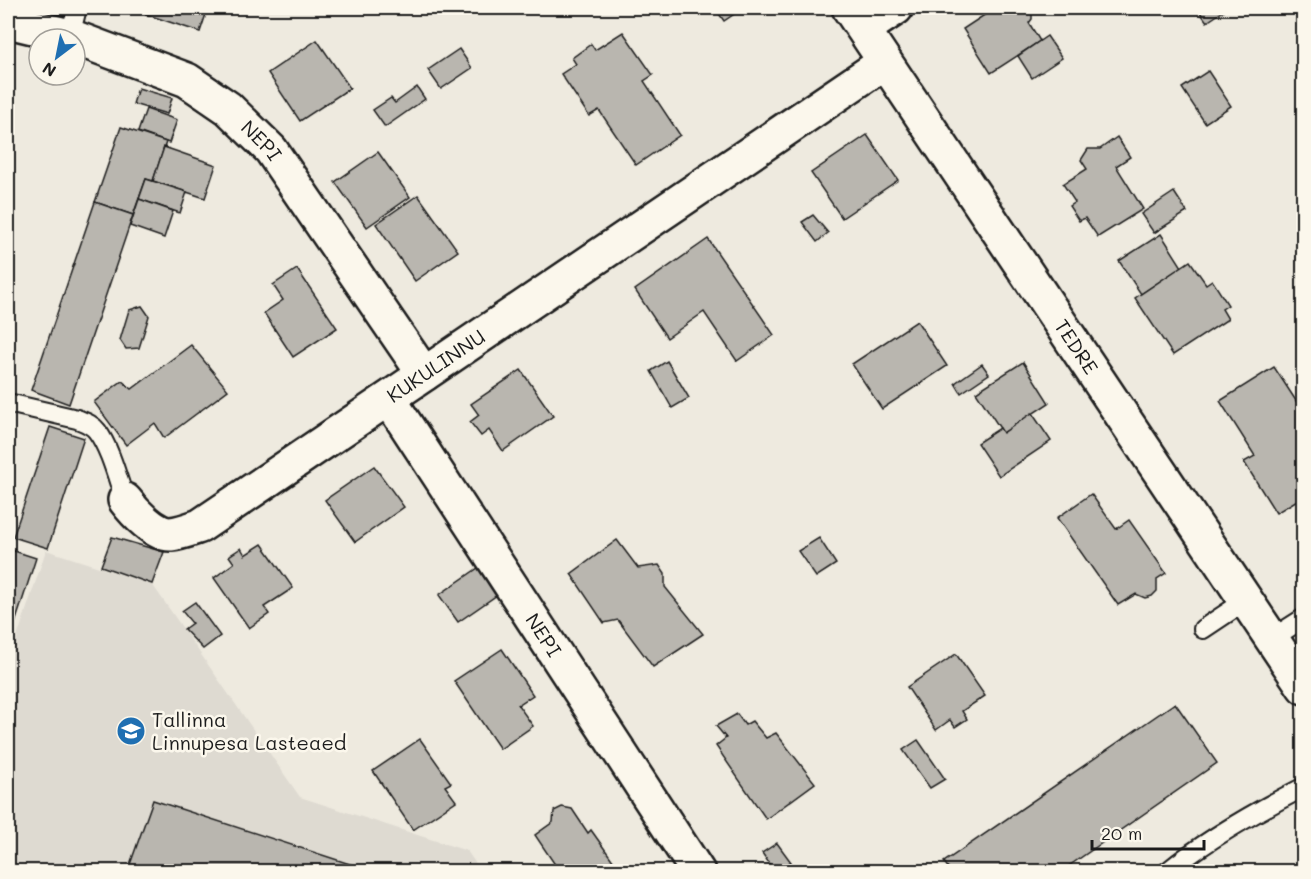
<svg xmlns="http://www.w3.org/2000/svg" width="1311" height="879" font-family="Mali,sans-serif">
	<rect width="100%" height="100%" fill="#eeeadf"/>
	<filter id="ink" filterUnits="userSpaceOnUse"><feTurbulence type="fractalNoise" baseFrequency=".0167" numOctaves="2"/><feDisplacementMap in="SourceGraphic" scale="12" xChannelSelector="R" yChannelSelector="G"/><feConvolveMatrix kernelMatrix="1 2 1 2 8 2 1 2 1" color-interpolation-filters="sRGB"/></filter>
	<g filter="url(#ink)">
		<polygon fill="#dedad1" points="46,550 152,584 300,797 467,851 481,871 8,872 8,665"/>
		<g fill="#b9b6af" stroke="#1c1c1c" stroke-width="1.5">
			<polygon points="127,8 208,8 200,32"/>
			<polygon points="715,8 743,8 724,21"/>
			<polygon points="995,8 1032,8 1032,19 1029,23 1040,41 991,73 963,29"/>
			<polygon points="1197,8 1228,8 1207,22"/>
			<polygon points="623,32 653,75 644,81 680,135 636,165 599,110 589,116 561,74 576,64 572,58 591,44 595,50"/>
			<polygon points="1047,36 1062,58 1032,78 1018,56"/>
			<polygon points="317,40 350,88 300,121 268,73"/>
			<polygon points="459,49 472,68 441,89 428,70"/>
			<polygon points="1208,71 1231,106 1205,123 1182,88"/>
			<polygon points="417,87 425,99 385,127 373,110 391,98 395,103"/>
			<polygon points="138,88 172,98 167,114 133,104"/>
			<polygon points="146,109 177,120 169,143 138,132"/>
			<polygon points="121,127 166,142 153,181 146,179 133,215 95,202"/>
			<polygon points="867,135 898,180 842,218 811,173"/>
			<polygon points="1117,137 1130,157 1116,166 1143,209 1098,237 1085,218 1079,221 1069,206 1075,202 1063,184 1087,169 1081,160 1088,149 1100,149"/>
			<polygon points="164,147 216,165 205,198 153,181"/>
			<polygon points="378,152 410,197 367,227 335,182"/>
			<polygon points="146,179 187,192 180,213 139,199"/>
			<polygon points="1174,192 1187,212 1154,233 1141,214"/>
			<polygon points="418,195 458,251 415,281 376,224"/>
			<polygon points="139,199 173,211 164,238 130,226"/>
			<polygon points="95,202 133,215 69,404 31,390"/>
			<polygon points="813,215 828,233 817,242 802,222"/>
			<polygon points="1161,234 1182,267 1141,294 1119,261"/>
			<polygon points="708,239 774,335 737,361 704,312 667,338 635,290"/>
			<polygon points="1190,261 1206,284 1212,280 1228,305 1222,309 1228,319 1173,355 1135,298"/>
			<polygon points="297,269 337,328 293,357 264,313 283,300 273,285"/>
			<polygon points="142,306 149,316 139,348 126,349 120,340 129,310"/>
			<polygon points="917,321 947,366 882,409 852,364"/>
			<polygon points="191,345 228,390 164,438 155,423 126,445 94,402 122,381 132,389"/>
			<polygon points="667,361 689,398 672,408 651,371"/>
			<polygon points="1023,362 1049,403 1003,433 976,392"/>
			<polygon points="982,364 989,374 961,393 955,383"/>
			<polygon points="1274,367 1304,413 1304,428 1297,432 1304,442 1304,496 1276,513 1244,462 1255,456 1220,401"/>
			<polygon points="521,370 553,416 503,451 489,430 481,436 470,422 479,415 471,404"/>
			<polygon points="1032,413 1051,441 999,476 977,443 1000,428 1003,433"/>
			<polygon points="50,427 84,438 48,548 13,537"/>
			<polygon points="374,466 404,507 355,542 325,500"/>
			<polygon points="1091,494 1116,529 1129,520 1166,573 1157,579 1157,591 1152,596 1145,598 1136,594 1118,605 1057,518"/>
			<polygon points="112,537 164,552 152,584 101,566"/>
			<polygon points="819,538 836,564 816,577 798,551"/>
			<polygon points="617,540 638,568 659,565 665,574 665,587 703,634 653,667 618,620 604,623 571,574"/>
			<polygon points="262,544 293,588 264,607 269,614 249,628 214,578 234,563 229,556 241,548 245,555"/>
			<polygon points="8,549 36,558 8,645"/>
			<polygon points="478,568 497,595 458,622 439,595"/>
			<polygon points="195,602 220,636 203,649 184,629 192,623 182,611"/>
			<polygon points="502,649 533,695 518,705 533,726 500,749 454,681"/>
			<polygon points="956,654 985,696 962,711 967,719 955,727 950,720 936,730 907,687"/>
			<polygon points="1175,703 1217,763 1060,872 951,872 944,862"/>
			<polygon points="737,714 745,725 752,721 766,738 776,733 815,783 766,819 716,746 726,738 716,726"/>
			<polygon points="420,739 451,783 445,786 456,801 413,830 373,771"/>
			<polygon points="918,740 945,779 930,788 903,750"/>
			<polygon points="153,800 356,866 354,872 134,872 128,870"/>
			<polygon points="562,807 572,809 588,833 591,830 621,872 548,872 556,866 535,835 553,822 554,811"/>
			<polygon points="777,843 791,862 775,872 762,853"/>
		</g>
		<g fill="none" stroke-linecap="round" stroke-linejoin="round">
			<g stroke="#1c1c1c" stroke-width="22">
				<g id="service">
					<polyline points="70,36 77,8"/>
					<path d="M 8,403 L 77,419 C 84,422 92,424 97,431 C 110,448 118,480 125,500"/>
					<polyline points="1203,629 1245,601"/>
					<polyline points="1271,639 1304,618"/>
					<path d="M 1167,872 C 1207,839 1257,811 1304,787"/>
				</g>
			</g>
			<g stroke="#1c1c1c" stroke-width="38">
				<g id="minor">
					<path id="s1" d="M 849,8 L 1304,687"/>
					<path id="s2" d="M 8,21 L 70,36 L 187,80 L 228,108 L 271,150 L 424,374"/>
					<polyline points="864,29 896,8"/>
					<path id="s3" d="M 389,399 L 698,872"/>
					<path id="s4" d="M 125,500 C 134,512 155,535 171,534 C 181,533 191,529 200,526 L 885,62"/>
				</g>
			</g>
			<use href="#service" stroke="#fbf7ec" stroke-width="18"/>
			<use href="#minor" stroke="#fbf7ec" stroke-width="33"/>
		</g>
	</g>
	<defs>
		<g id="school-disc" transform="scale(1.5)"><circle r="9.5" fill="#1f6fb2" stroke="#fbf7ec"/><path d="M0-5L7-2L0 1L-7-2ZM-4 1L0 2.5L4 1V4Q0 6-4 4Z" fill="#fff"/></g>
	</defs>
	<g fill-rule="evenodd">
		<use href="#school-disc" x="131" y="731"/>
	</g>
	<g text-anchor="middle" stroke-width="5" stroke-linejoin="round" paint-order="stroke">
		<g font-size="20" fill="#1c1c1c" stroke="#fbf7ec">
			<text dy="7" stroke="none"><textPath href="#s2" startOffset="285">NEPI</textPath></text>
			<text dy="7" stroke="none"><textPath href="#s1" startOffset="408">TEDRE</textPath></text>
			<text dy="7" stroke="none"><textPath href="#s4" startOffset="374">KUKULINNU</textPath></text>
			<text dy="7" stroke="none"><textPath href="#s3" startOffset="282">NEPI</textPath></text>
		</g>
		<g font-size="20" fill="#1c1c1c" stroke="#fbf7ec" text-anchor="start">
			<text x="152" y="727">Tallinna<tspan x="152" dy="23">Linnupesa Lasteaed</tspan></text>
		</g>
	</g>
	<rect width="1311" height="879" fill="none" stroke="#fbf7ec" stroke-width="30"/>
	<rect x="15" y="15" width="1281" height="849" fill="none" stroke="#1c1c1c" stroke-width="2" filter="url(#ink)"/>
	<g transform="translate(57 57) rotate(212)"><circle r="28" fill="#fbf7ec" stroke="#a29f99" stroke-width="1.5"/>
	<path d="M0-4.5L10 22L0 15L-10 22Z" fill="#1f6fb2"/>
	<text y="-9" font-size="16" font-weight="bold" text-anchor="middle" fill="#1c1c1c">N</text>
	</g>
	<path d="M1092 840v9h112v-9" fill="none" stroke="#1c1c1c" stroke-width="3"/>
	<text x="1101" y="840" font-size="18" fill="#1c1c1c" stroke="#fbf7ec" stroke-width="4.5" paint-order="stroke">20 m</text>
</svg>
